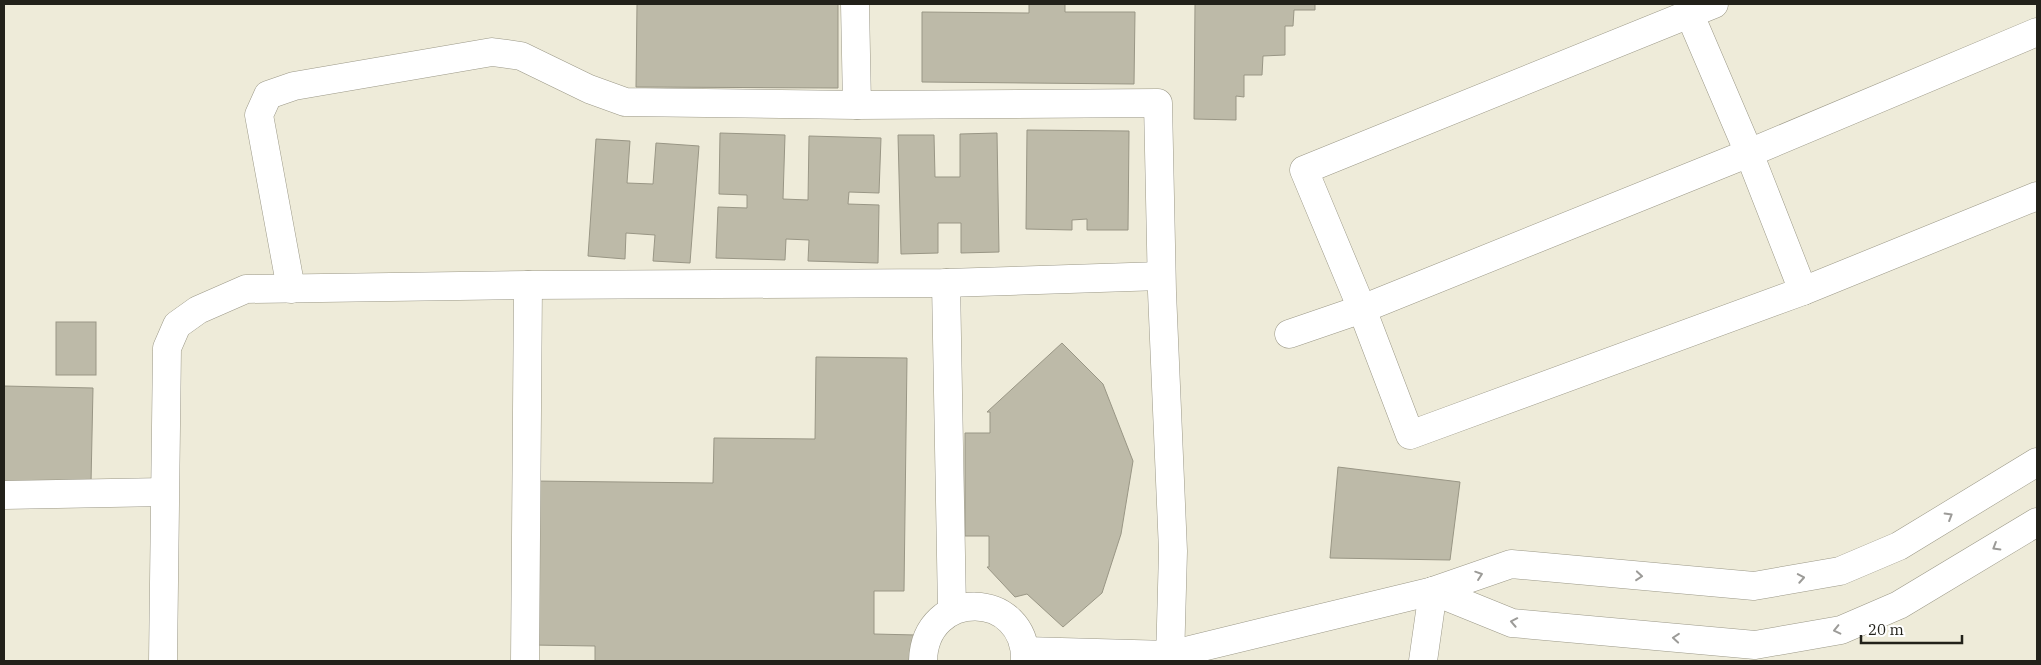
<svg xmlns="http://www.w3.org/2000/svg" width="2041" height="665" font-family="'IBM Plex Serif',serif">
	<rect width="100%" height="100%" fill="#eeebd9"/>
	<g fill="#bdbaa8" stroke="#999685">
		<polygon points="637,4 838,4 838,88 636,87"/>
		<polygon points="1029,4 1065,4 1065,12 1135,12 1134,84 922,82 922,12 1029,13"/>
		<polygon points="1195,4 1315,4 1315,10 1294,10 1293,26 1285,26 1285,55 1263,56 1262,75 1244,75 1244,97 1236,96 1236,120 1194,119"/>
		<polygon points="1027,130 1129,131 1128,230 1087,230 1087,219 1072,220 1072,230 1026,229"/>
		<polygon points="720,133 785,135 783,199 808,200 809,136 881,138 879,193 849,192 848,204 879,205 878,263 808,261 809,240 786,239 785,260 716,258 718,207 747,208 747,195 719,194"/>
		<polygon points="997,133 999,252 961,253 961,223 938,223 938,253 901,254 898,135 934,135 935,177 960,177 960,134"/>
		<polygon points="596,139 630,141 627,183 653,184 656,143 699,146 690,263 653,261 655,235 626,233 625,259 588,256"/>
		<rect x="56" y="322" width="40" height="53"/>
		<polygon points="1062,343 1103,384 1133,461 1121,534 1102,593 1063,627 1027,594 1015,597 987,567 989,567 989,536 965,536 965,433 990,433 990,412 987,412"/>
		<polygon points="816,357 907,358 904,591 874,591 874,634 916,635 915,661 595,661 595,646 532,645 534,481 713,483 714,438 815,439"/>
		<polygon points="4,386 93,388 91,483 4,482"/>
		<polygon points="1338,467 1460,482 1450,560 1330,558"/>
	</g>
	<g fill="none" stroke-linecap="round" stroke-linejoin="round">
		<g stroke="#9b9887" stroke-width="29">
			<g id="minor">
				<polyline points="855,4 857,105"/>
				<polyline points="1714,4 1304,170 1362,309 1410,435 1803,291 2037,196"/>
				<polyline points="1690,15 1749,153 1803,291"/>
				<polyline points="946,283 952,610"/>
				<polyline points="291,289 259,115 268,95 294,86 492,52 521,56 589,89 625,102 857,105 1158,103 1162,292 1173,551 1170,661"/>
				<polyline points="1289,334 1362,309 1749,153 2037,32"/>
				<polyline points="4,495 164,492"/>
				<polyline points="1433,591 1512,623 1755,645 1841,630 1899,605 2037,522"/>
				<polyline points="1025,651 1169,655 1433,591 1511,564 1754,586 1840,571 1899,546 2037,462"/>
				<polyline points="163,661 167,348 177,325 198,310 246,289 528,285 946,283 1161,276"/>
				<polyline points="525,661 528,285"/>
				<path d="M 923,661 C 925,587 1027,590 1025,661"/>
				<polyline points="1423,661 1433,591"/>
			</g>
		</g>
		<use href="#minor" stroke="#fff" stroke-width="28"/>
	</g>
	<defs><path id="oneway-chevron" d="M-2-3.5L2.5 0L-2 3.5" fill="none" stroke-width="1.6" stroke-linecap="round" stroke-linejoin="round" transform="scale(1.25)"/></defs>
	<g stroke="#9c9b98">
		<use href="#oneway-chevron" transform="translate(1949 516) rotate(-31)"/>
		<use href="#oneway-chevron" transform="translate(1996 547) rotate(149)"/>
		<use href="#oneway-chevron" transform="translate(1479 575) rotate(-19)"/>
		<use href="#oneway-chevron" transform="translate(1639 576) rotate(5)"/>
		<use href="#oneway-chevron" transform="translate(1801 578) rotate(-10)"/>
		<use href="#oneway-chevron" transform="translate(1514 622) rotate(-169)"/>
		<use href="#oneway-chevron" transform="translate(1837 630) rotate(167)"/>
		<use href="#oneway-chevron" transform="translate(1676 638) rotate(-175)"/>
	</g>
	<rect width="2041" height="665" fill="none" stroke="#22211a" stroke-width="10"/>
	<path d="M1861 635v8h101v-8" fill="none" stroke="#22211a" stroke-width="2.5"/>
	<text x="1868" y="635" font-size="15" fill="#22211a" stroke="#ffffff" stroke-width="4" paint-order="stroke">20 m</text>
</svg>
